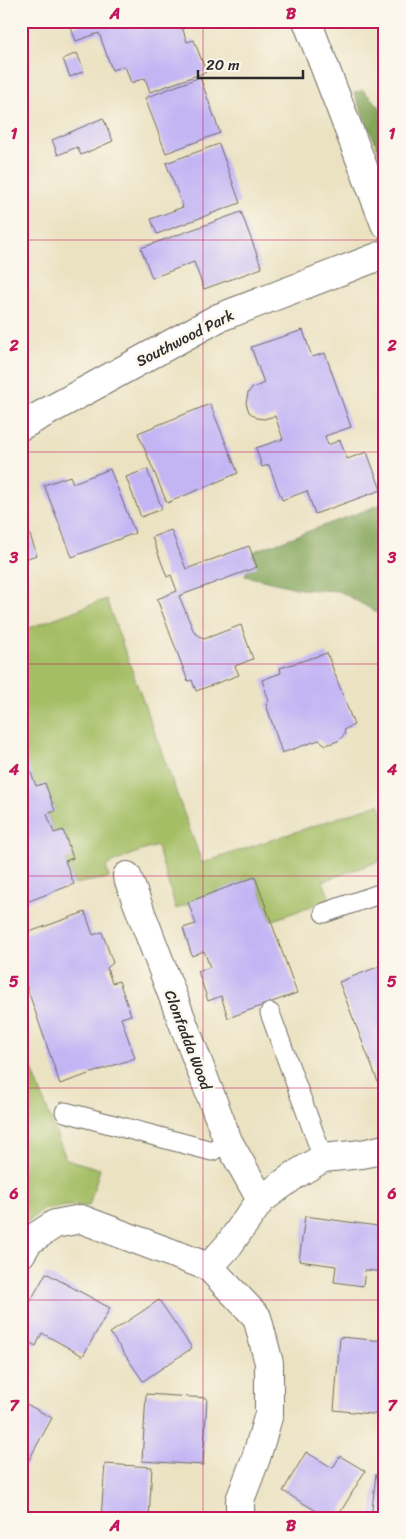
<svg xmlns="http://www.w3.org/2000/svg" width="406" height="1539" font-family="Sriracha,sans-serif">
	<rect width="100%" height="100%" fill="#fbf7ec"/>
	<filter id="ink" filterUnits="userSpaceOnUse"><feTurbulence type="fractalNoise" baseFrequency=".02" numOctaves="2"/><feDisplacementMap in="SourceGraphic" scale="10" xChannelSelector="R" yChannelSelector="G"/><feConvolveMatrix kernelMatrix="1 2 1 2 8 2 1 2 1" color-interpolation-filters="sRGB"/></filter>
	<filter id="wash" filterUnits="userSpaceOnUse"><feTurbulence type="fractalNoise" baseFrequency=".0096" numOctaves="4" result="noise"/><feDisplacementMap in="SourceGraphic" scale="20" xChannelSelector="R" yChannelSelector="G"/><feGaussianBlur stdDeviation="1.12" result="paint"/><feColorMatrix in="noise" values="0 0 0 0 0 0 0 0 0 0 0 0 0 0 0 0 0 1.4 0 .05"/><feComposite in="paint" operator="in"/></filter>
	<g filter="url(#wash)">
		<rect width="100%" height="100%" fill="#ebe2c2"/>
		<g fill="#a4be65" stroke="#687448">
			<polygon points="106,599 202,863 379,804 385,820 385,859 323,881 330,899 271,921 255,877 176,909 157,846 135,853 106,866 109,878 74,884 65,861 73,858 63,830 54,833 47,814 55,810 45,784 36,786 27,763 21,765 21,631"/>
			<polygon points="21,1040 66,1159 100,1169 89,1206 67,1206 42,1210 21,1227"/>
		</g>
		<g fill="#83a55a" stroke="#576842">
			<polygon points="363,90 385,112 385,165 354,93"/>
			<polygon points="385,503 385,617 339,591 301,589 245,576 255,551"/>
		</g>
		<g id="blocks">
			<g fill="#c3b5f4">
				<polygon points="89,21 180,21 187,42 194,40 206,72 150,92 145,78 131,83 125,66 112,70 99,33 76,41 71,28"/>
				<polygon points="77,53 84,71 70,77 63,59"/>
				<polygon points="200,77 220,133 166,153 145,98"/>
				<polygon points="103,118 113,141 81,155 77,147 58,155 52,140"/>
				<polygon points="219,144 240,203 157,234 151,219 183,207 166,163"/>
				<polygon points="241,212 262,268 204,289 194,262 152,278 141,248"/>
				<polygon points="303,330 312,357 325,353 351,427 325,436 328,445 340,440 347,459 367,452 381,490 315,514 307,491 282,500 269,465 262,467 256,448 283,439 275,416 264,419 257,418 249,412 246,403 248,393 251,389 264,383 251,347"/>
				<polygon points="210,404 238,473 167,503 138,433"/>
				<polygon points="110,469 135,533 72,557 44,485 70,476 73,483"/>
				<polygon points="147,469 162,509 141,517 126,477"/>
				<polygon points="26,524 37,555 21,560 21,525"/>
				<polygon points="171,530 186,569 249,546 257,567 179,596 194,632 204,639 241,625 253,659 235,666 239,675 196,691 192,680 188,681 157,599 177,591 171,575 167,577 152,537"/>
				<polygon points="327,653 354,725 345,729 344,735 338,741 326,745 319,740 282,753 266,704 269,701 262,680 281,673 280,668"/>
				<polygon points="27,762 36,786 45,783 55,811 47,814 54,833 63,830 73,858 65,861 74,884 21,904 21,765"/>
				<polygon points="255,877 297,993 228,1018 221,996 208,1001 198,971 210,967 204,951 192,956 183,928 196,924 188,902"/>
				<polygon points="85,912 93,935 102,932 113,963 107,968 112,983 119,981 131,1015 121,1018 135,1058 60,1084 21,970 21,935"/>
				<polygon points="385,964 385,1094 383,1095 339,982"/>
				<polygon points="305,1216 385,1227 384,1272 365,1270 363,1286 334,1282 336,1266 299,1261"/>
				<polygon points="46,1273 110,1308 83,1356 42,1333 36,1346 21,1338 21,1318"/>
				<polygon points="159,1300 192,1348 143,1381 110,1333"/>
				<polygon points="340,1337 385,1341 385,1375 381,1415 334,1410"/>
				<polygon points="146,1394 207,1398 203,1465 142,1461"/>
				<polygon points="21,1401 52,1418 21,1474"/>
				<polygon points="306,1452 333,1468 340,1456 365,1471 337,1518 328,1518 283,1491"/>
				<polygon points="105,1464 152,1467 149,1518 101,1518"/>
				<polygon points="376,1474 385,1476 385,1518 371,1518"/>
			</g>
		</g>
	</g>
	<g filter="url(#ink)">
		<use href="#blocks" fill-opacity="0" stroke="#6e6b60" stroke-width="1"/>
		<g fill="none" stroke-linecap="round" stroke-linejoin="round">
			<g stroke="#6e6b60" stroke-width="21">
				<g id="lane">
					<polyline points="324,913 385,892"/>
					<polyline points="270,1013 323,1158"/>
					<polyline points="65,1112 212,1151 228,1141"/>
				</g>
			</g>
			<g stroke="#6e6b60" stroke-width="30">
				<g id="street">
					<polyline points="21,426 218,318 385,254"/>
					<polyline points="127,876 228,1141 261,1200"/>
					<polyline points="21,1254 29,1241 55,1224 81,1219 209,1267 257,1317 269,1363 269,1414 256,1458 240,1500 240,1518"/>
					<polyline points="209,1267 228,1246 261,1200 295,1175 323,1158 362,1154 385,1149"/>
				</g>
			</g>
			<g stroke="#6e6b60" stroke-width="30">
				<polyline id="highway" points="307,21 385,224"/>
			</g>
			<use href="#lane" stroke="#fff" stroke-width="19"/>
			<use href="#street" stroke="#fff" stroke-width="28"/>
			<use href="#highway" stroke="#fff" stroke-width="28"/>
		</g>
	</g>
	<path fill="none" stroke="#c2185b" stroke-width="1" stroke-opacity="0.55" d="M 203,21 L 203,1518M 21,240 L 385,240M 21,452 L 385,452M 21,664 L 385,664M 21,876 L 385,876M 21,1088 L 385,1088M 21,1300 L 385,1300"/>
	<g text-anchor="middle" stroke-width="5" stroke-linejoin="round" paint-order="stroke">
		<g font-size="15" fill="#2b2b2b" stroke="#fbf7ec">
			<text transform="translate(185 338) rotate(-27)" y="5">Southwood Park</text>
			<text transform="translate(188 1040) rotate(69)" y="5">Clonfadda Wood</text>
		</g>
	</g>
	<rect width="406" height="1539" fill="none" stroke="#fbf7ec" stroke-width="55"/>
	<path d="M198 70v8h105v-8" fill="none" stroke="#2b2b2b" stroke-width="2.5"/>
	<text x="206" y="70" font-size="15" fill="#2b2b2b" stroke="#fbf7ec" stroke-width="4" paint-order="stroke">20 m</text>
	<rect x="28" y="28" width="350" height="1484" fill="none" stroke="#c2185b" stroke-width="2"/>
	<g font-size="16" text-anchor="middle" font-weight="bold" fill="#c2185b">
		<text x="115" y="19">A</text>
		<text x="291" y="19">B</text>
		<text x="14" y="139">1</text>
		<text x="392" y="139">1</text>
		<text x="14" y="351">2</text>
		<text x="392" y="351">2</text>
		<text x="14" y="563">3</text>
		<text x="392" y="563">3</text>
		<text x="14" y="775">4</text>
		<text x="392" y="775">4</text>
		<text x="14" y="987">5</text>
		<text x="392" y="987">5</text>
		<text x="14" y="1199">6</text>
		<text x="392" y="1199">6</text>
		<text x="14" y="1411">7</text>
		<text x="392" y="1411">7</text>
		<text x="115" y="1531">A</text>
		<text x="291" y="1531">B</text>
	</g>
</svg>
